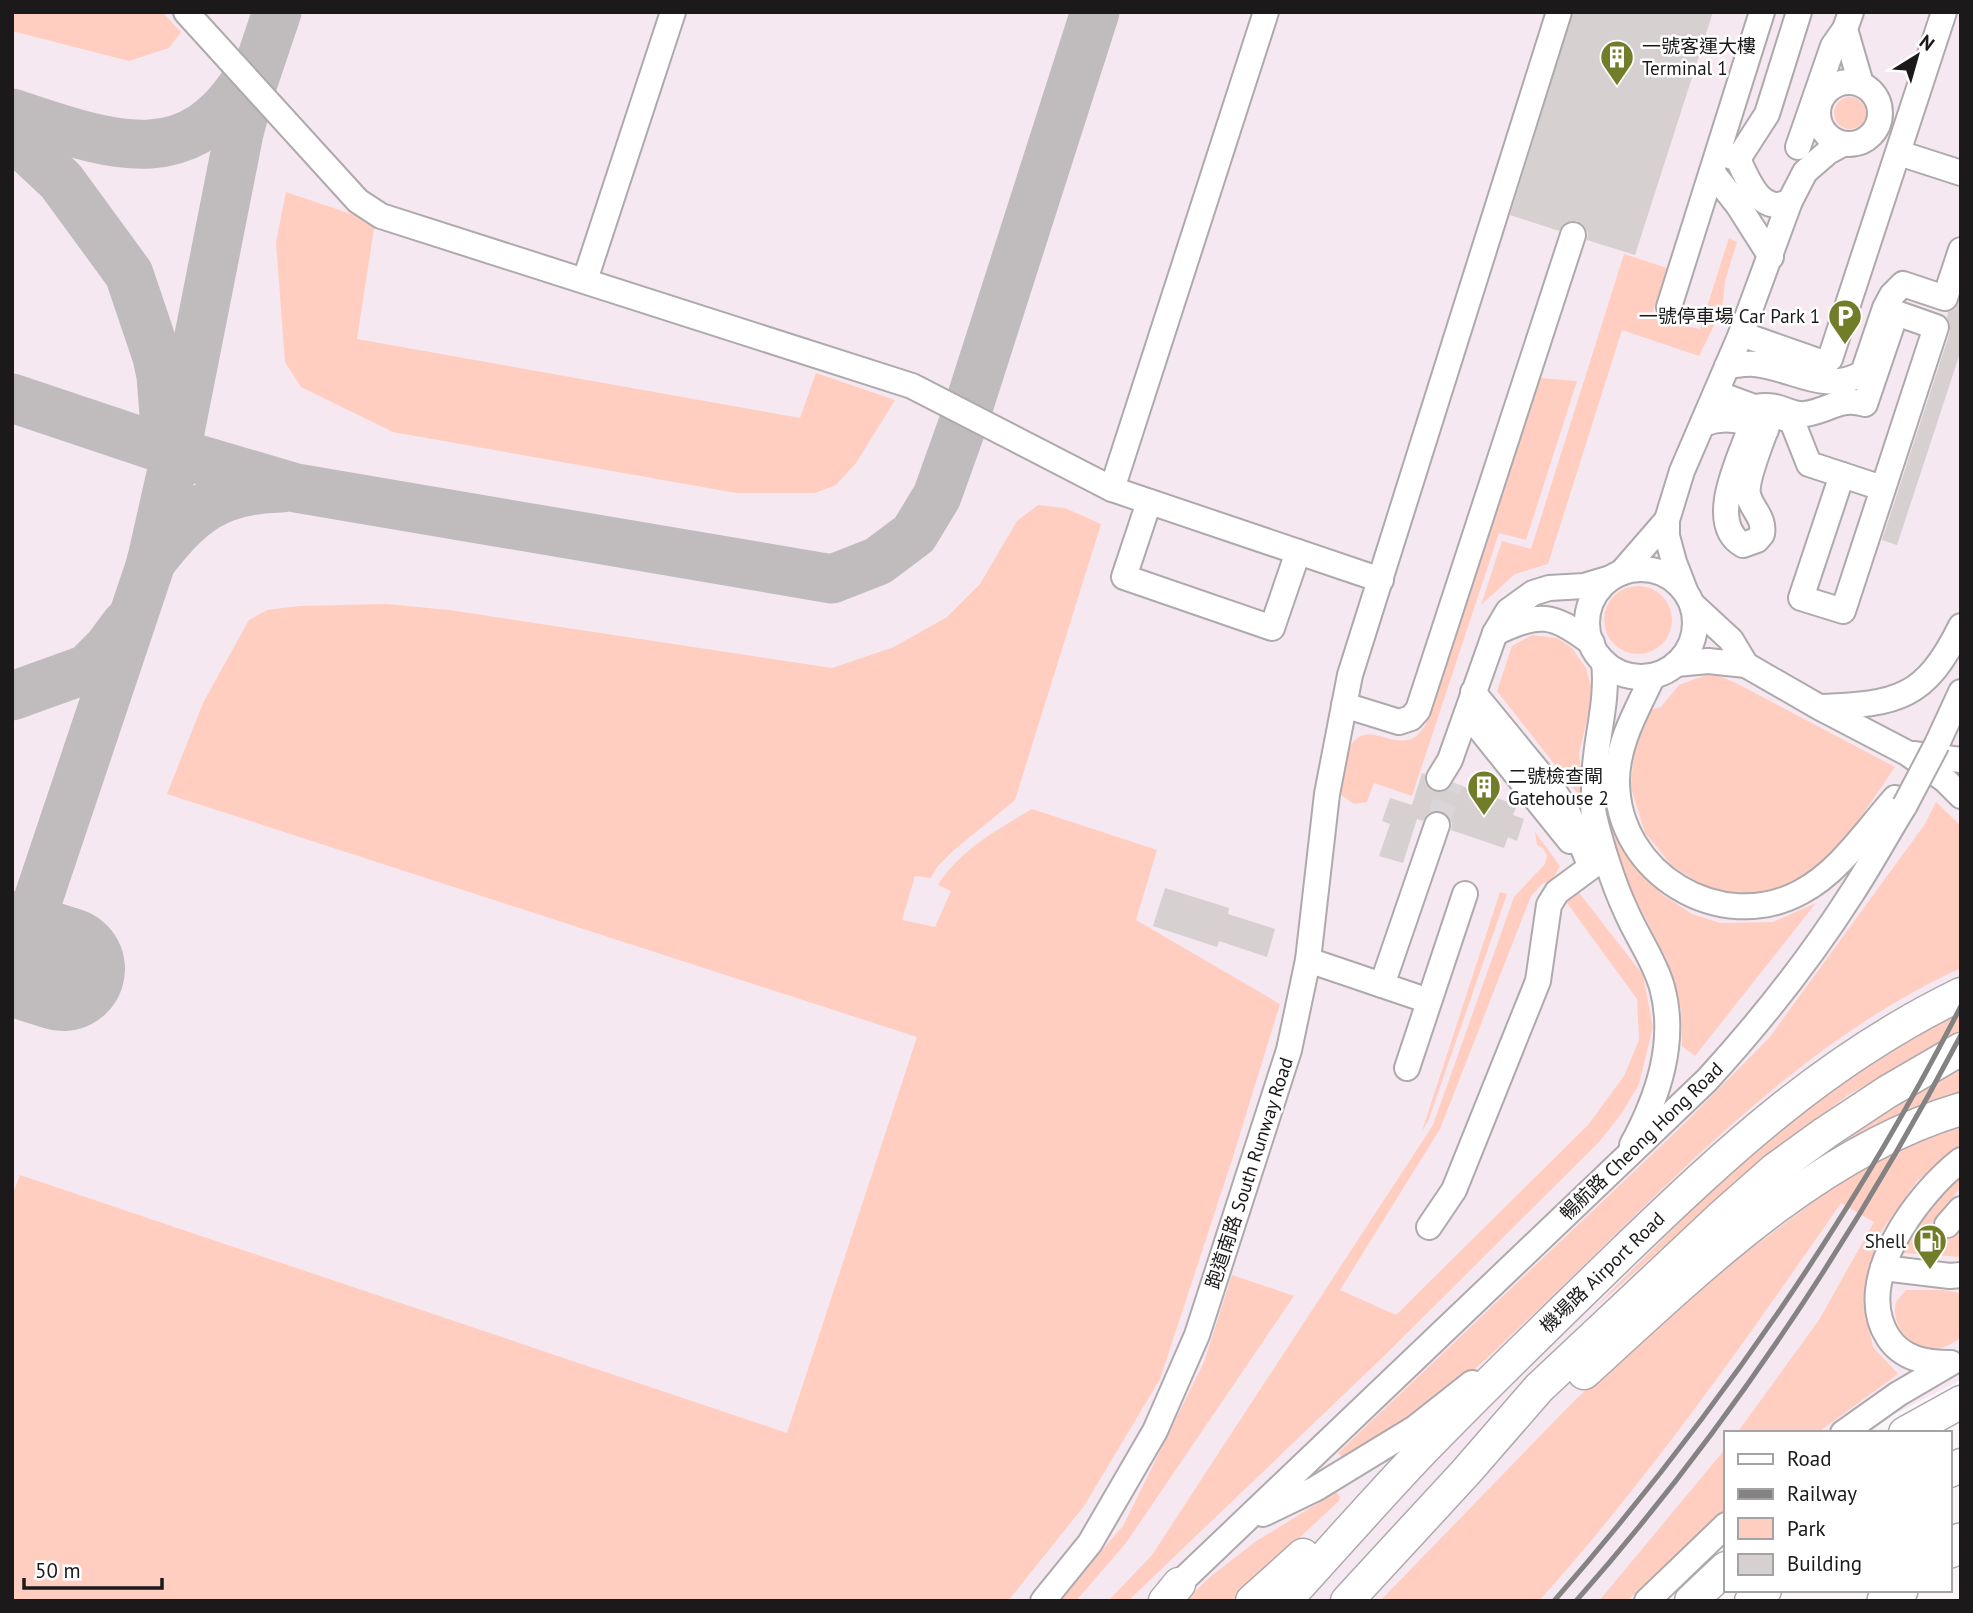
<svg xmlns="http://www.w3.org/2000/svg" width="1973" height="1613" font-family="'PT Sans','Noto Sans TC',sans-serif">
	<rect width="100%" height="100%" fill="#fbf6f9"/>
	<polygon fill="#f5e8f0" points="12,12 1961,12 1961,1380 1893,1415 1869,1433 1726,1433 1726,1545 1667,1601 12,1601"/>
	<g fill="#ffcec1">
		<polygon points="12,12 162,12 181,32 169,48 129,61 12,31"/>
		<circle cx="1850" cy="113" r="16"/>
		<polygon points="286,192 375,222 357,339 800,418 816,373 895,400 856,463 836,485 815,493 736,493 393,432 301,387 285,362 276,242"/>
		<polygon points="1729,238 1737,242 1725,281 1722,309 1699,356 1622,330 1548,564 1515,574 1481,605 1502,541 1531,549 1624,254 1667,268 1652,314 1680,325 1700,329"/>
		<path d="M 1540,378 L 1577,381 L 1526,540 L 1499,533 L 1412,796 L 1374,783 L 1367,802 L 1354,804 L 1341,795 C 1343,784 1345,754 1351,745 C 1367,720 1393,749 1413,738 C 1418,736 1422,729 1425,726 Z"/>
		<path d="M 1038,505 L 1065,508 L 1101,524 L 1015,800 L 954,850 L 937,867 L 931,878 L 915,876 L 902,920 L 935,927 L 951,891 L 938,885 C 960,850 997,830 1032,809 L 1157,850 L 1136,920 L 1280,1004 L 1232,1160 L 1160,1379 L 1084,1506 L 1008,1601 L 12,1601 L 12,1196 L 20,1175 L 787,1433 L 917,1037 L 167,794 L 203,703 L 249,620 L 267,610 L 299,606 L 386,604 L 449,610 L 832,668 L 894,647 L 947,617 L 980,584 L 1017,521 Z"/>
		<circle cx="1638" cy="620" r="34"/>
		<polygon points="1532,635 1557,638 1572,648 1586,668 1593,693 1579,754 1585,803 1497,691 1512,646"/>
		<polygon points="1706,675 1720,676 1738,684 1895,767 1852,830 1830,856 1806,878 1771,891 1745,897 1710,889 1673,867 1645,833 1631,788 1634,748 1649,710 1661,707 1679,685"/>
		<polygon points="1607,761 1639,869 1663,895 1692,914 1720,923 1773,922 1816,903 1695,1056 1682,1046 1681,1009 1667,960 1624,877 1612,845 1603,802"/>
		<path d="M 1936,802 L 1961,826 L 1961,968 C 1797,1043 1672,1181 1545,1303 C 1520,1326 1497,1350 1471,1372 C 1432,1406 1388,1432 1345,1459 L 1338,1453 L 1684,1124 L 1769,1038 L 1925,824 Z"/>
		<polygon points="1535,832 1560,866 1549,886 1544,882 1531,896 1440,1129 1340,1290 1396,1315 1588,1125 1624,1076 1639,1040 1637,999 1564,899 1577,890 1643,975 1653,1027 1639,1084 1622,1113 1599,1142 1385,1355 1128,1601 1108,1601 1152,1555 1433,1125 1514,897 1545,864 1547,856 1543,848 1537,845"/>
		<polygon points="1500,892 1507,894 1429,1119 1422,1131"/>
		<polygon points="1961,1008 1961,1033 1848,1095 1756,1165 1592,1310 1745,1157 1818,1091"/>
		<polygon points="1961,1066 1961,1095 1822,1158 1759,1197 1817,1150"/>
		<path d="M 1961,1126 L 1961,1145 L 1917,1181 L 1878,1236 L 1864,1304 L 1873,1347 L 1898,1374 L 1817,1433 L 1737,1433 L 1819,1320 L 1874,1222 L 1841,1203 C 1746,1340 1651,1476 1539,1601 L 1380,1601 L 1576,1399 L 1732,1263 L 1828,1191 L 1865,1166 L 1922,1140 Z"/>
		<path d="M 1961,1174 L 1961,1187 L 1932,1223 L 1951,1239 L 1961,1228 L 1961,1257 L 1903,1253 C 1913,1220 1938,1198 1961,1174 Z"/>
		<polygon points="1232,1275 1294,1296 1126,1543 1076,1601 1057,1601 1123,1526 1204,1362"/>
		<path d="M 1906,1290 L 1942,1290 L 1961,1293 L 1961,1338 C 1951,1344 1941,1350 1929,1350 C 1910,1350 1890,1321 1896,1303 C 1897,1299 1903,1294 1906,1290 Z"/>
		<polygon points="1726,1448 1726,1509 1627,1601 1599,1601"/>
		<polygon points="1336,1492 1340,1497 1339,1501 1231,1601 1185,1601 1210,1577 1255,1542"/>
	</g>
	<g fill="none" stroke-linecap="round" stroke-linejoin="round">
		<g stroke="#c0bcbe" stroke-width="49">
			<path d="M 12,113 C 105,143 188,179 249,75"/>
			<polyline points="12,135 61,181 129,274 157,357 161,376 165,428"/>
			<polyline points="12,398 167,450 296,488 832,579 878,561 914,534 937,496 966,415 1095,12"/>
			<path d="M 151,562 C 190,512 216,489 282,488"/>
			<polyline points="12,696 87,669 108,648 126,624"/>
			<polyline points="12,977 151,563 176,452 239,133 249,95 277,12"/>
		</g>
		<polyline stroke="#c0bcbe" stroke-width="124" points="12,953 63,969"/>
	</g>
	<g fill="#d6d0d1">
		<polygon points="1573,12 1713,12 1635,255 1587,240 1588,233 1584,226 1577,221 1564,224 1559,231 1510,215"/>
		<polygon points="1961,298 1961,350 1897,545 1882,540 1950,332 1950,323 1947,317 1948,312 1955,309"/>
		<polygon points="1422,773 1425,774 1426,784 1432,791 1445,791 1453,783 1517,805 1513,815 1524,819 1517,841 1508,837 1504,848 1451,830 1452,823 1449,816 1442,811 1435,810 1428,813 1423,821 1417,819 1403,863 1379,856 1390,824 1382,821 1390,798 1412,805"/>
		<polygon points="1165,888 1229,908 1228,914 1275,929 1267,957 1219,941 1217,947 1153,926"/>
	</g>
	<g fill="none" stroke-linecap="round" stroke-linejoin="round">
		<polyline stroke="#d9d5d8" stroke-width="24" stroke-dasharray="24 12" stroke-linecap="butt" points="1437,825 1451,782"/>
		<g stroke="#aea9ac" stroke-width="28">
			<g id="minor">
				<polyline points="186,12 358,201 381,216 912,386 1112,489 1381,580"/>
				<polyline points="1845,29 1861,84"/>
				<circle cx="1849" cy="113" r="31"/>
				<polyline points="1798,147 1833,46 1845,29 1851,12"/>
				<polyline points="1899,153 1961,173"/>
				<path d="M 1724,154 L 1738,159 C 1748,180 1761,217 1790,201"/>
				<polyline points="1738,159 1767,114 1799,12"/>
				<polyline points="1712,172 1738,205 1771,257"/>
				<polyline points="585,280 673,12"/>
				<polyline points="1669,307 1762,12"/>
				<polyline points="1741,334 1818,361 1827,361 1830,359 1944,12"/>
				<path d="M 1727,366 C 1737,365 1746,363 1755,364 C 1794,368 1825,395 1863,373 L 1885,308 L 1892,295 L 1903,284 L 1945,298 L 1961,250"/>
				<polyline points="1716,393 1792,421 1809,464 1882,488"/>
				<path d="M 1756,407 C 1780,402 1789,416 1805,414 C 1829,411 1840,396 1865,404 L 1896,313 L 1936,327 L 1843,611 L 1801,598 L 1842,475"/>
				<path d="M 1703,424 C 1726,415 1743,421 1766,430"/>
				<path d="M 1752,424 C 1741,456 1705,523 1743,545 L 1757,540 L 1762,534 C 1765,517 1751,509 1748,494 C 1745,479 1766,431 1771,415"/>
				<polyline points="1112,489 1266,12"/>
				<polyline points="1149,502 1124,577 1272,628 1298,552"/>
				<circle cx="1641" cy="623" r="54"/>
				<polyline points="1621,573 1667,520"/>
				<polyline points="1686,593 1674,562 1667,536 1667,520 1682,471 1741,334 1790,201 1805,172 1828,152 1843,144"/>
				<polyline points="1692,604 1731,640 1746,665 1819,707 1907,753 1945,780 1961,796"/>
				<path d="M 1495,633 C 1541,612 1551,613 1592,643"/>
				<path d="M 1604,662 C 1609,705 1593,745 1594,788 C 1594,797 1592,806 1594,815 C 1600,842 1614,886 1626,911 C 1637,937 1654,959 1662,987 C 1677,1042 1658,1097 1632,1145"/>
				<polyline points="1676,664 1708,661 1746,665"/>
				<path d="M 1653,676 C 1637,710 1617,743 1617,781 C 1617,873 1720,936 1801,892 C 1839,872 1866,831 1895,798"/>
				<polyline points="1344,705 1399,722 1411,718 1418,710 1573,235"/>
				<path d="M 1820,707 C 1898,704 1925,699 1961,626"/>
				<polyline points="1467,713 1570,841"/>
				<polyline points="1937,744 1961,692"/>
				<polyline points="1913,754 1961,760"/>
				<polyline points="1439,778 1450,760 1495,633 1508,611 1533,593 1549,588 1584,586 1611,578"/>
				<polyline points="1308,960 1429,1001"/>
				<polyline points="1382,985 1437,825"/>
				<polyline points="1407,1068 1465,894"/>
				<polyline points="1947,1225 1961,1209"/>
				<polyline points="1429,1227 1454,1190 1538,981 1549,905 1557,892 1591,867 1568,813 1554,791 1473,692"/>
				<polyline points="1883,1268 1950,1276 1961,1275"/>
				<path d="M 1950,1363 C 1926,1363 1902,1359 1888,1337 C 1852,1281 1917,1194 1961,1160"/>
				<polyline points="1843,1433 1898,1394 1951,1363"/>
				<polyline points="1263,1514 1315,1489 1415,1428 1472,1383"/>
				<path d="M 1166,1596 L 1707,1080 C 1760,1022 1810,959 1852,893 C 1871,864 1887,834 1905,805"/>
				<polyline points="1043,1601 1090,1543 1155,1431 1197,1335 1289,1050 1308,960 1327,794 1350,675 1559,12"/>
				<polyline points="1647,1601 1726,1525"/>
			</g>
		</g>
		<g stroke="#aea9ac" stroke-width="35">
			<g id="major">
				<path d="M 1584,1373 C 1693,1274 1816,1152 1961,1109"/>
				<polyline points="1905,1433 1961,1402"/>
				<polyline points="1950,1471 1961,1465"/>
				<polyline points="1165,1601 1179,1584"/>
				<polyline points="1252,1601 1303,1555"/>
				<path d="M 1285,1601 C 1332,1550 1377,1498 1425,1448 C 1489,1382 1555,1318 1621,1254 C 1729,1150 1825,1060 1961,994"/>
				<polyline points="1347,1601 1466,1472 1539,1388 1722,1216 1774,1170 1825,1133 1887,1092 1961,1049"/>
				<polyline points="1691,1601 1726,1568"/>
				<polyline points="1751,1601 1765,1590"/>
			</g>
		</g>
		<g stroke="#aea9ac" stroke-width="40">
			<g id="highway">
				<polyline points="1950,1549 1961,1542"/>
				<polyline points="1886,1601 1899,1590"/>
			</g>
		</g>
		<use href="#minor" stroke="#fff" stroke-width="24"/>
		<use href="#major" stroke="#fff" stroke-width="32"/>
		<use href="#highway" stroke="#fff" stroke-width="37"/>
		<g stroke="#858283" stroke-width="5">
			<path d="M 1554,1601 C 1713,1419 1851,1221 1961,1006"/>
			<path d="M 1576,1601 C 1728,1429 1854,1238 1961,1035"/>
		</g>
		<g stroke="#aea9ac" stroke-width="28" stroke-linecap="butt">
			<polyline id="minor-bridge" points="1905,805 1937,744"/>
		</g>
		<use href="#minor-bridge" stroke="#fff" stroke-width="24"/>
	</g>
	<defs>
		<g id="building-pin" transform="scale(1.75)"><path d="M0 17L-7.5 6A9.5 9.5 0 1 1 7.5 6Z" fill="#727d29" stroke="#fff"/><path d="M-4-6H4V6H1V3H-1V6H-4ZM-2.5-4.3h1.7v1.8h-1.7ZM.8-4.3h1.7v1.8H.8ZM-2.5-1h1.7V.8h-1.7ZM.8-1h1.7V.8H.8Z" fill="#fff"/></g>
		<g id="parking-pin" transform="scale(1.75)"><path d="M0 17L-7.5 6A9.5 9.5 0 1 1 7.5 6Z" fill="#727d29" stroke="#fff"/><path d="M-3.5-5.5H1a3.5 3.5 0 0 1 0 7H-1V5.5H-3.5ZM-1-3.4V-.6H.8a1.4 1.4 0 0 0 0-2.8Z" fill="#fff"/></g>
		<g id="fuel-pin" transform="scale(1.75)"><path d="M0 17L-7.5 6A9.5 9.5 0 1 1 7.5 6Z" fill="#727d29" stroke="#fff"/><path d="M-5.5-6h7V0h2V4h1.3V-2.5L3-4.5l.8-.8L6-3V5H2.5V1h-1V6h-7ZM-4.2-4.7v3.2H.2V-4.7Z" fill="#fff"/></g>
	</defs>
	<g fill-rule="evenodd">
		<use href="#building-pin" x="1617" y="57"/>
		<use href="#parking-pin" x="1845" y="316"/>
		<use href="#building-pin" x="1484" y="787"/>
		<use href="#fuel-pin" x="1930" y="1241"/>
	</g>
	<g text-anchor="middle" stroke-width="5" stroke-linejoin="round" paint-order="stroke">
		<g font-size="19" fill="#1b191a" stroke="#fff" text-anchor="start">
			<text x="1642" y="53">一號客運大樓<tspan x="1642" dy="22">Terminal 1</tspan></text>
			<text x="1820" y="323" text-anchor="end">一號停車場 Car Park 1</text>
			<text x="1508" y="783">二號檢查閘<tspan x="1508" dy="22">Gatehouse 2</tspan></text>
			<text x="1906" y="1248" text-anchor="end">Shell</text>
		</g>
		<g font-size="19" fill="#1b191a" stroke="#fff">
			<text transform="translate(1641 1141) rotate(-44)" y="7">暢航路 Cheong Hong Road</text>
			<text transform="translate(1249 1173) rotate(-72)" y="7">跑道南路 South Runway Road</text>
			<text transform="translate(1602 1272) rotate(-44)" y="7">機場路 Airport Road</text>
		</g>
	</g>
	<rect width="1973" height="1613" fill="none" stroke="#1b191a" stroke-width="28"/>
	<rect x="1724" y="1431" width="228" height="161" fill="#ffffff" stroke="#a4a3a3" stroke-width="2"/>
	<rect x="1738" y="1454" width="35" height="10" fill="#ffffff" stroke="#a4a3a3" stroke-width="2"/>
	<text x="1787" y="1466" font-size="21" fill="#1b191a">Road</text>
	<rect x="1738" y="1489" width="35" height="10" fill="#858283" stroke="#a4a3a3" stroke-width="2"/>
	<text x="1787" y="1501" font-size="21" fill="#1b191a">Railway</text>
	<rect x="1738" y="1518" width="35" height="21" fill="#ffcec1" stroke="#a4a3a3" stroke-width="2"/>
	<text x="1787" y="1536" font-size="21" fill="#1b191a">Park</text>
	<rect x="1738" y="1554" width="35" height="21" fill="#d6d0d1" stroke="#a4a3a3" stroke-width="2"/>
	<text x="1787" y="1571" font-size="21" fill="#1b191a">Building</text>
	<g transform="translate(1917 56) rotate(37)" stroke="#ffffff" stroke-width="5" paint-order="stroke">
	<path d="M0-5L12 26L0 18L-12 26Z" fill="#1b191a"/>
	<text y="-10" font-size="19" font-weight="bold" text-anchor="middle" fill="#1b191a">N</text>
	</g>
	<path d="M24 1578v10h138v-10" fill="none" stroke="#1b191a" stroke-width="3.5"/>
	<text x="35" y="1578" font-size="21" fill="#1b191a" stroke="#ffffff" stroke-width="5" paint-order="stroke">50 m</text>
</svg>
